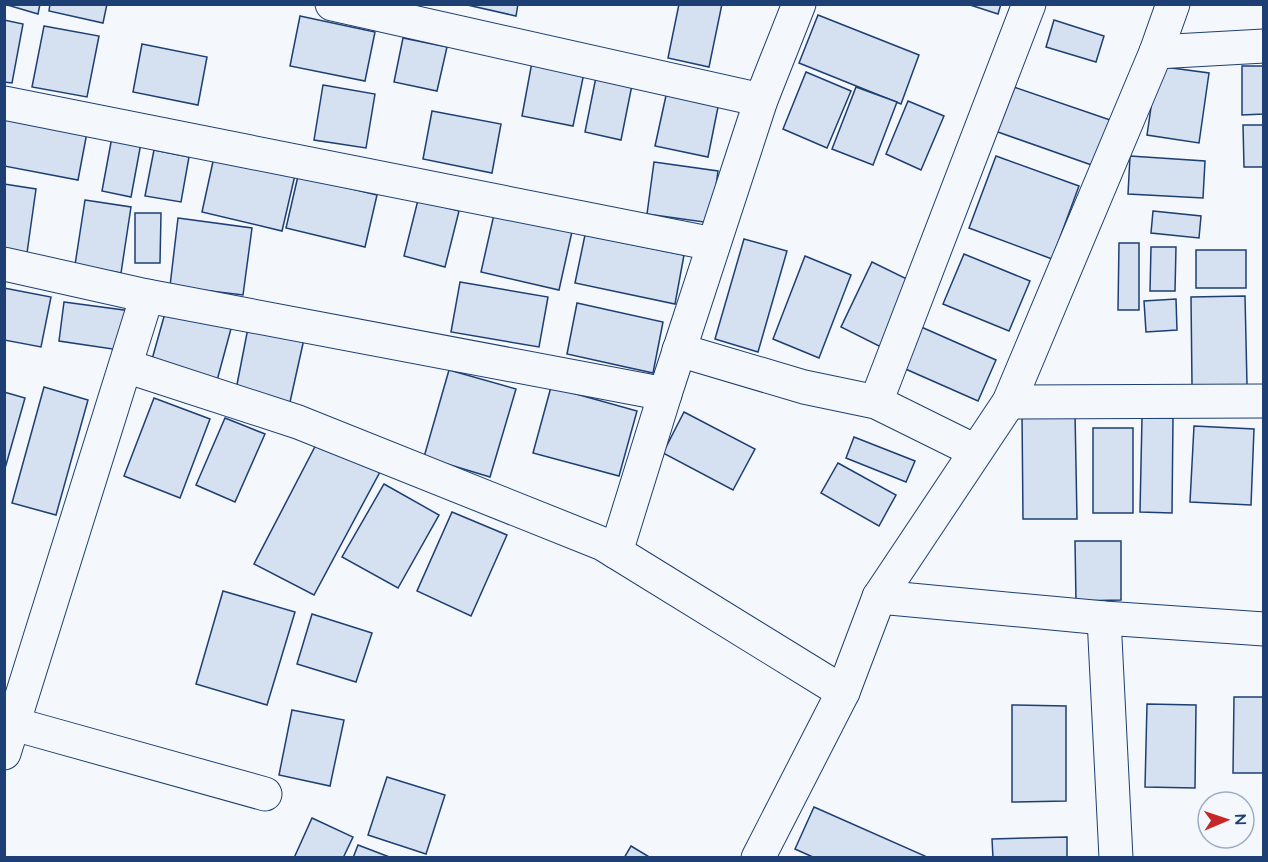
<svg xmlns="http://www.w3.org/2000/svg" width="1268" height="862" font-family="Quicksand,sans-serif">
	<rect width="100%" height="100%" fill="#f4f7fb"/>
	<g fill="#d5e0f0" stroke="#1d3f73" stroke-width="1.5">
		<polygon points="4,4 40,4 38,14"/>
		<polygon points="50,4 107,4 103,23 49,11"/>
		<polygon points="463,4 518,4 516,16"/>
		<polygon points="679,4 722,4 709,67 668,58"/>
		<polygon points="967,4 1001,4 998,14"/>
		<polygon points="818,15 919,55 901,104 799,63"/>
		<polygon points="300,16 375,32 365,81 290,66"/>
		<polygon points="4,20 23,24 12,83 4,82"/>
		<polygon points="1054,20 1104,36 1096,62 1046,47"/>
		<polygon points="44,26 99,36 87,97 32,87"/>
		<polygon points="403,38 447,47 437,91 394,82"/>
		<polygon points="142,44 207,57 198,105 133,92"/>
		<polygon points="532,62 584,73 573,126 522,116"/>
		<polygon points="1157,66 1209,73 1199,143 1147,135"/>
		<polygon points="1242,66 1264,66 1264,114 1242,115"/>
		<polygon points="597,72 633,80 621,140 585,132"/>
		<polygon points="806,72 851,91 827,148 783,129"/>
		<polygon points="323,85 375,94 366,148 314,140"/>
		<polygon points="1011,86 1116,122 1100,168 995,131"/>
		<polygon points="856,87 897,102 873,165 832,149"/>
		<polygon points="667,91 719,102 708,157 655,146"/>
		<polygon points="908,101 944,116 921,170 886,154"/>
		<polygon points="432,111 501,124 492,173 423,159"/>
		<polygon points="4,112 88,127 78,180 4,166"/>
		<polygon points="1243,125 1264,125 1264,167 1244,167"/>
		<polygon points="112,137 141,143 131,197 102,191"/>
		<polygon points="154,150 189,157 181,202 145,196"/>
		<polygon points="996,156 1079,186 1052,259 969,228"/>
		<polygon points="1130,156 1205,161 1203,198 1128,194"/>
		<polygon points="214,157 295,175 282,231 202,212"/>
		<polygon points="654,162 718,171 711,223 647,214"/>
		<polygon points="298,176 377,195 365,247 286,228"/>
		<polygon points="4,184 36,189 27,253 4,250"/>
		<polygon points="85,200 131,207 121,273 75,265"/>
		<polygon points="418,200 459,211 445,267 404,256"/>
		<polygon points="495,210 573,227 559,290 481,272"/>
		<polygon points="1153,211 1201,216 1199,238 1151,233"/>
		<polygon points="135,213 161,213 160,263 135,263"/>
		<polygon points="178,218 252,228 243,295 170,286"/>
		<polygon points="585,235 684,255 675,304 575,283"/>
		<polygon points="744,239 787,251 758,352 715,339"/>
		<polygon points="1119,243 1139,243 1139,310 1118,310"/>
		<polygon points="1151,247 1176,247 1175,291 1150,291"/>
		<rect x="1196" y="250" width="50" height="38"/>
		<polygon points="964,254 1030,281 1009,331 943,304"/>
		<polygon points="805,256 851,275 819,358 773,339"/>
		<polygon points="872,262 913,282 881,347 841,327"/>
		<polygon points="460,282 548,297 539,347 451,332"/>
		<polygon points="4,288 51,297 41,347 4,340"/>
		<polygon points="1245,296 1247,385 1192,385 1191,297"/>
		<polygon points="1176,299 1177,330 1146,332 1144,301"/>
		<polygon points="64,302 131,311 126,351 59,341"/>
		<polygon points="577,303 663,322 653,373 567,354"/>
		<polygon points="167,306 232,325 215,388 149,370"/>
		<polygon points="919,326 996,360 978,401 901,367"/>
		<polygon points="248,328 304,339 288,411 234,400"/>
		<polygon points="449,370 516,389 490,477 424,457"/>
		<polygon points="44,387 88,400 56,515 12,503"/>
		<polygon points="551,387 637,411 619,476 533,453"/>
		<polygon points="4,392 25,398 4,472"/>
		<polygon points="154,398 210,419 180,498 124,476"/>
		<polygon points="684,412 755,449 733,490 663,453"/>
		<polygon points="1022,413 1075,413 1077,519 1023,519"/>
		<polygon points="225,418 265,434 235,502 196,485"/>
		<polygon points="1142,418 1173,418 1172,513 1140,512"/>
		<polygon points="1194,426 1254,429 1251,505 1190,502"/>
		<rect x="1093" y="428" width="40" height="85"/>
		<polygon points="320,437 381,470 314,595 254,564"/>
		<polygon points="854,437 915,461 906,482 846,458"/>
		<polygon points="838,463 896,495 879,526 821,493"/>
		<polygon points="384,484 439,515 398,588 342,557"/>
		<polygon points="452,512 507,535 471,616 417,591"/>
		<polygon points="1075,541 1121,541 1121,600 1076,601"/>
		<polygon points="223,591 295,612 267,705 196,684"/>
		<polygon points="312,614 372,633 356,682 297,664"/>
		<polygon points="1234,697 1264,697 1264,773 1233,773"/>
		<polygon points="1147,704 1196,705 1195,788 1145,787"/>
		<polygon points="1012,705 1066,706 1066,801 1012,802"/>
		<polygon points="292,710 344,720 330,786 279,775"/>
		<polygon points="387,777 445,795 426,854 368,835"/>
		<polygon points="814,807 925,856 924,858 815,858 795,849"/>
		<polygon points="312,818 353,837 343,858 294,858"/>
		<polygon points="1067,837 1067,858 993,858 992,839"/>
		<polygon points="358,845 392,858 353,858"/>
		<polygon points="631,846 651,858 624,858"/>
	</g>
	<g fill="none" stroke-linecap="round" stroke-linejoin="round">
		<g stroke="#1d3f73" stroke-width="35">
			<g id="street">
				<polyline points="332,4 761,100"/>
				<polyline points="1156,52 1264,46"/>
				<polyline points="4,103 713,244"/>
				<polyline points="4,264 147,296 665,394 761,100 799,4"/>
				<polyline points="679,350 804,387 876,402 975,451"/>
				<polyline points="126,366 298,422 603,544 843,692"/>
				<polyline points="876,402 1029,4"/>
				<polyline points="1009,402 1264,401"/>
				<polyline points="616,552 665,394"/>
				<polyline points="879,597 1104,618 1264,629"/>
				<polyline points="1104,618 1116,858"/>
				<polyline points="14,724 265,794"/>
				<polyline points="4,753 147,296"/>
				<polyline points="758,858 843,692 879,597 1009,402 1156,52 1173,4"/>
			</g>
		</g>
		<use href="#street" stroke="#f4f7fb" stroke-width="33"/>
	</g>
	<rect width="1268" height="862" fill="none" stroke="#1d3f73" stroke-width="12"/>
	<g transform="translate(1226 820) rotate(88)"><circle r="28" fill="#f4f7fb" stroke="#9eadc5" stroke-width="1.5"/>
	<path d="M0-4.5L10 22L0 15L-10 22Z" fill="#c62828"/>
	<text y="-9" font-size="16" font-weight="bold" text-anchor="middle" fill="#1d3f73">N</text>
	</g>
</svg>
